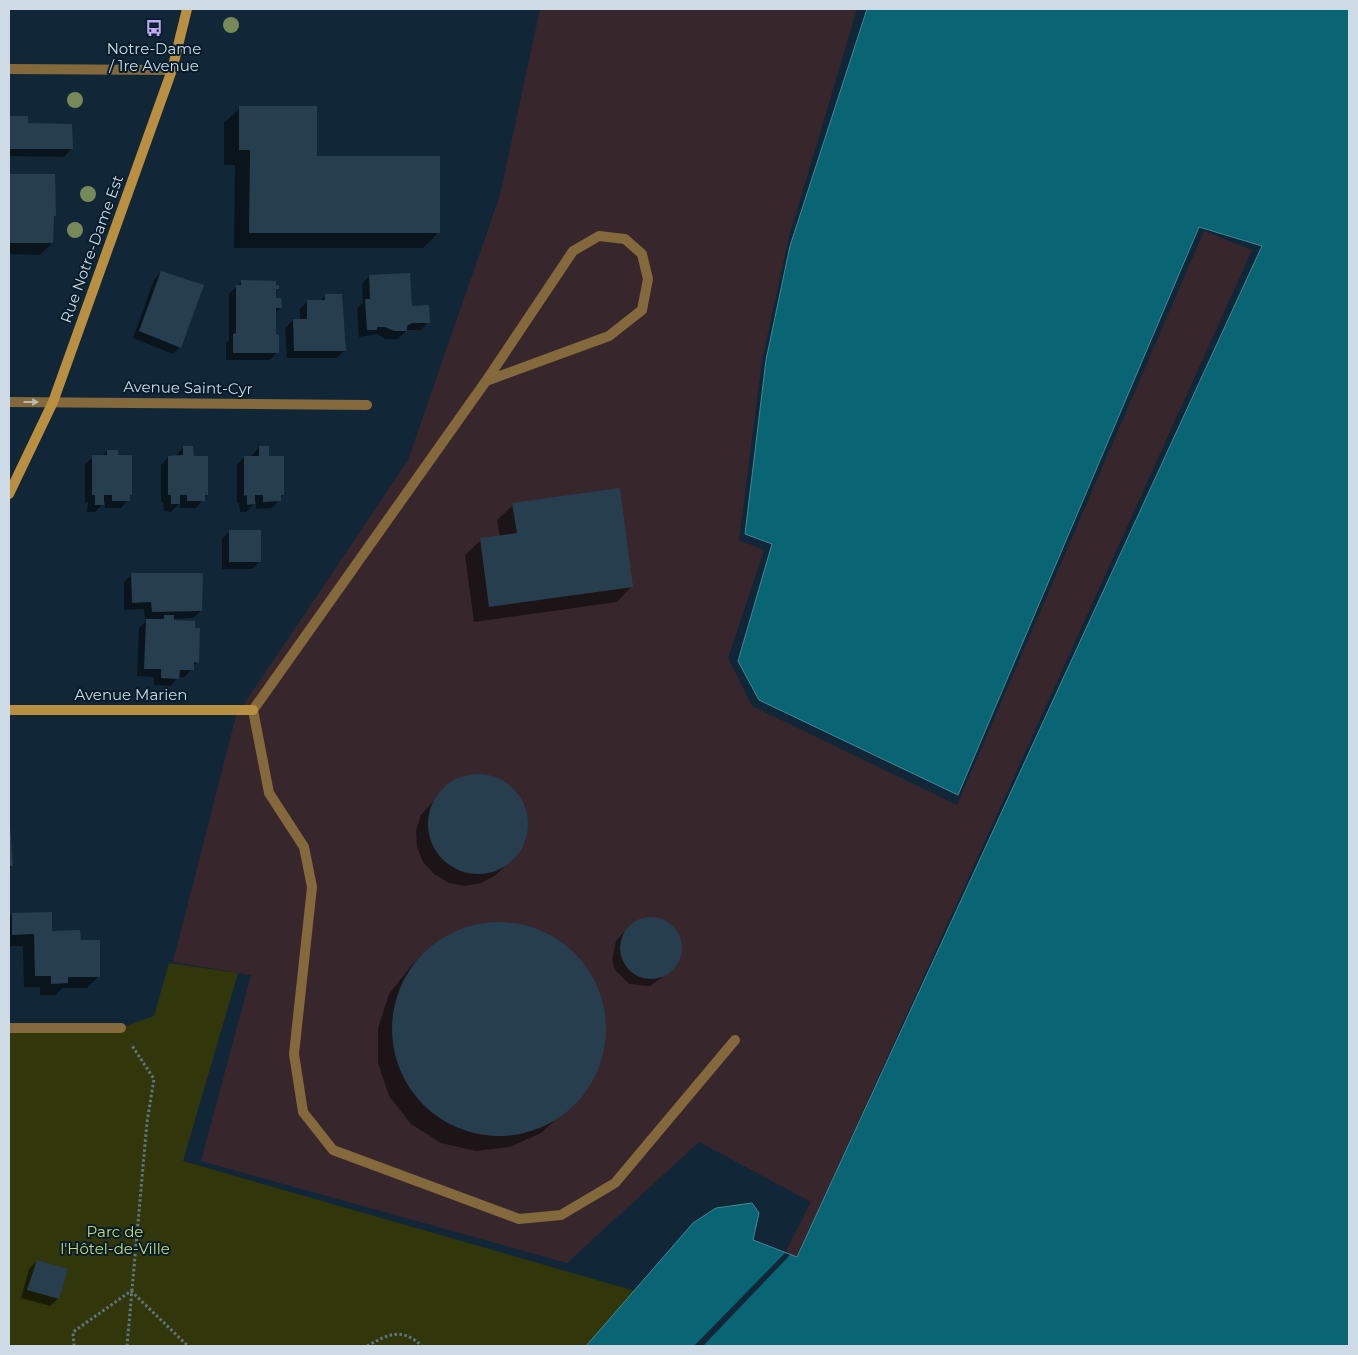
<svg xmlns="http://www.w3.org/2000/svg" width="1358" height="1355" font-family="Montserrat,sans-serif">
	<rect width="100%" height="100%" fill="#112737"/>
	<polygon fill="#38262d" points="540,9 857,9 789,237 762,360 739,540 764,550 728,658 752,706 957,805 1204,231 1252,250 797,1257 785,1253 811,1202 699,1142 567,1263 201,1161 251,975 173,962 236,716 408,460 500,195"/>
	<polygon fill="#31370b" points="169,963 238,973 183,1161 635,1291 586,1346 9,1346 9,1028 121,1028 154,1016"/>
	<polygon fill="#096573" stroke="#448896" points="867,9 1349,9 1349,1346 586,1346 693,1223 716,1208 752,1203 759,1213 753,1240 797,1257 1262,246 1199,227 958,795 759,700 738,661 772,544 745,534 766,360 790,246"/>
	<polygon fill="#112737" points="785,1253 790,1255 703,1346 694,1346"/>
	<g fill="#0007">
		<polygon points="240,108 316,157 438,233 423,248 234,248 235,165 224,165 224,123"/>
		<polygon points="9,117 27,117 27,124 71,149 64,157 9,156"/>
		<polygon points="9,175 53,175 52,243 40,255 9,254"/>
		<polygon points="161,272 180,347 173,354 133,338 154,280"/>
		<polygon points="369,276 410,307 428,322 421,330 407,330 398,339 385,339 377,334 359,337 357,308 363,303 362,284"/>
		<polygon points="241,282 278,288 274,292 274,300 280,308 275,314 274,336 278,352 270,360 226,360 226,343 229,340 229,294"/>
		<polygon points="326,295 345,350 337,358 287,358 285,328 293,320 300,320 300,309 308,301 320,301"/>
		<polygon points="183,447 192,457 207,495 196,508 180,508 180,503 171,512 164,511 163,502 161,502 161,465 168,457 175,457"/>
		<polygon points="259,447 268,457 283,495 272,508 256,509 256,502 246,512 240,512 239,503 237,503 237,465 244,457 251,457"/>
		<polygon points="107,451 117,457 128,500 121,508 105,508 105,502 95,512 87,512 88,502 85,502 85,464 93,457 102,456"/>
		<polygon points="513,505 632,586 617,602 474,622 465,555 481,540 500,537 497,520"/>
		<polygon points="230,531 259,562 252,569 222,569 222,539"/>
		<polygon points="131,575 201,611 193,618 170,619 197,662 185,677 178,677 171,686 154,685 154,677 137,676 139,628 148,619 145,619 144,609 124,610 124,582"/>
		<polygon points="472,776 488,776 502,782 514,792 523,805 527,821 525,836 519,851 508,863 496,875 481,883 465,886 449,883 434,874 423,862 417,847 416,831 421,815 443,790 457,780"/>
		<polygon points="9,806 12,866 9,869"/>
		<polygon points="12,914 51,932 80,941 99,976 87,988 62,988 56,995 40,995 40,987 24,987 23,946 9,946 9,918"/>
		<polygon points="647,918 666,922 674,928 679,937 680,957 667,974 650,986 629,984 615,970 612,960 616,941 630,926"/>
		<polygon points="491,923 527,926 558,941 583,964 599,995 605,1029 599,1063 583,1093 567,1109 541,1133 510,1147 476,1151 441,1143 411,1124 389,1096 378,1063 378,1028 389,994 411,966 427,950 457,931"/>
		<polygon points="37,1261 66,1270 58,1299 50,1306 21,1298 29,1269"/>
	</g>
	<g fill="#273e4f">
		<polygon points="239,106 317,106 317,156 440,156 440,233 249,233 250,150 239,150"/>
		<polygon points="9,116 28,116 28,123 72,124 73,149 9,149"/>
		<polygon points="9,174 55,174 56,216 54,216 53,243 9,243"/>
		<polygon points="161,271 204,285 181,348 139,331"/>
		<polygon points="410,273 412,306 429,305 430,323 412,323 407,326 407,331 394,331 385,327 377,327 377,330 367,330 365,299 370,299 369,275"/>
		<polygon points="241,280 276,281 276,285 279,285 279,289 276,289 276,298 281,298 282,308 276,308 276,334 279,335 279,353 233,353 233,334 236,333 236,285 241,285"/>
		<polygon points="325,294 342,294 346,351 294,351 293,319 307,319 307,300 325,300"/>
		<polygon points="183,446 193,446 194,456 208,456 208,495 205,495 205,501 187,501 187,495 180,495 180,504 171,504 171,495 168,495 168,456 183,455"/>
		<polygon points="259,446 269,446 269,456 284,456 284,495 281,495 281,501 263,502 263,495 255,495 255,504 247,505 247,495 244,496 244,456 259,456"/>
		<polygon points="107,450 118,450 118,455 132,455 132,495 130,495 130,501 112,501 112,495 104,495 104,505 95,505 95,495 92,495 92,455 107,455"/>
		<polygon points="620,488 633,587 489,607 480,538 517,533 512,503"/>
		<rect x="229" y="530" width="32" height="32"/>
		<polygon points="131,573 201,573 203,574 202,611 152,612 151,602 132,603"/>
		<polygon points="164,615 174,615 174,620 195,621 195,628 200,628 199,663 194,662 194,670 180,670 179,679 161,678 161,669 144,669 146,619 164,619"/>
		<circle cx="478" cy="824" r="50"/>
		<polygon points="9,810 13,866 9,866"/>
		<polygon points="52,912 52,931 80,930 81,940 100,940 100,977 68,977 68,983 51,984 51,976 35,976 34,934 12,935 12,913"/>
		<circle cx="651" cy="948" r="31"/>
		<circle cx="499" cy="1029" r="107"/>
		<polygon points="37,1260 68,1269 59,1299 27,1290"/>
	</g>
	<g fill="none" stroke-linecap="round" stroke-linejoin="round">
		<g stroke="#627482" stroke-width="3" stroke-dasharray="2.5 2.5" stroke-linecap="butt">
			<polyline points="74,1346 73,1332 131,1291 188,1346"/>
			<polyline points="127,1346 147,1122 154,1079 131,1044"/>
			<path d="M 367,1346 C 389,1334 401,1327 422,1346"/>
		</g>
		<polyline stroke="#83693b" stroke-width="10" points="486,381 609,336 642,310 648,279 642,254 625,239 599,236 573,251 486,381 253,710 269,793 304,847 312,887 294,1054 303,1112 333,1150 519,1219 561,1215 615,1183 735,1040"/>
		<g stroke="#83693b" stroke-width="10">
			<polyline points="9,69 172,70"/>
			<polyline points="9,402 367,405"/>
			<polyline points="9,1028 121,1028"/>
		</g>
		<g stroke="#b98f41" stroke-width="10">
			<polyline points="9,494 53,402 172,70 187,9"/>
			<polyline points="9,710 253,710"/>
		</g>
	</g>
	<g fill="#768959">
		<circle cx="231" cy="25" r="8"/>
		<circle cx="75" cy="100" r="8"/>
		<circle cx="88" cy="194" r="8"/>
		<circle cx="75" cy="230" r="8"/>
	</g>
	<defs><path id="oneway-solid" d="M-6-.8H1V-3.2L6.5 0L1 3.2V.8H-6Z" transform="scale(1.25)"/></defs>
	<use fill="#b8b9b3" href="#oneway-solid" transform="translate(31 402)"/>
	<defs>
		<g id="bus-bare" transform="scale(1.35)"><path d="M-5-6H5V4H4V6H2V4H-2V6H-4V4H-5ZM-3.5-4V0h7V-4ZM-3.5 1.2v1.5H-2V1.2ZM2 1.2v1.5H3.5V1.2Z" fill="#bfa9f4" stroke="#071d2c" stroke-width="2.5" paint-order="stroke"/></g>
	</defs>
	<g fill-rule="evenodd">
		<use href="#bus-bare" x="154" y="28"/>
	</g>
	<g text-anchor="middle" stroke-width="4" stroke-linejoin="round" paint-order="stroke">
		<g font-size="15" fill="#cedbe6" stroke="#071d2c">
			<text x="154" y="54">Notre-Dame<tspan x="154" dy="17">/ 1re Avenue</tspan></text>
		</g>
		<g font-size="15" fill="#cedbe6" stroke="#071d2c">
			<text transform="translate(92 249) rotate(-70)" y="5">Rue Notre-Dame Est</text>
			<text transform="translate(188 388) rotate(1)" y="5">Avenue Saint-Cyr</text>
			<text x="131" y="700">Avenue Marien</text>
		</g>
		<g font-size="15" fill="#c9da74" stroke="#071d2c">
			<text x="115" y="1237">Parc de<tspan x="115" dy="17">l'Hôtel-de-Ville</tspan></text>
		</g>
	</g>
	<rect width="1358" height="1355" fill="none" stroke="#cedbe6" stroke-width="20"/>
</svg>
